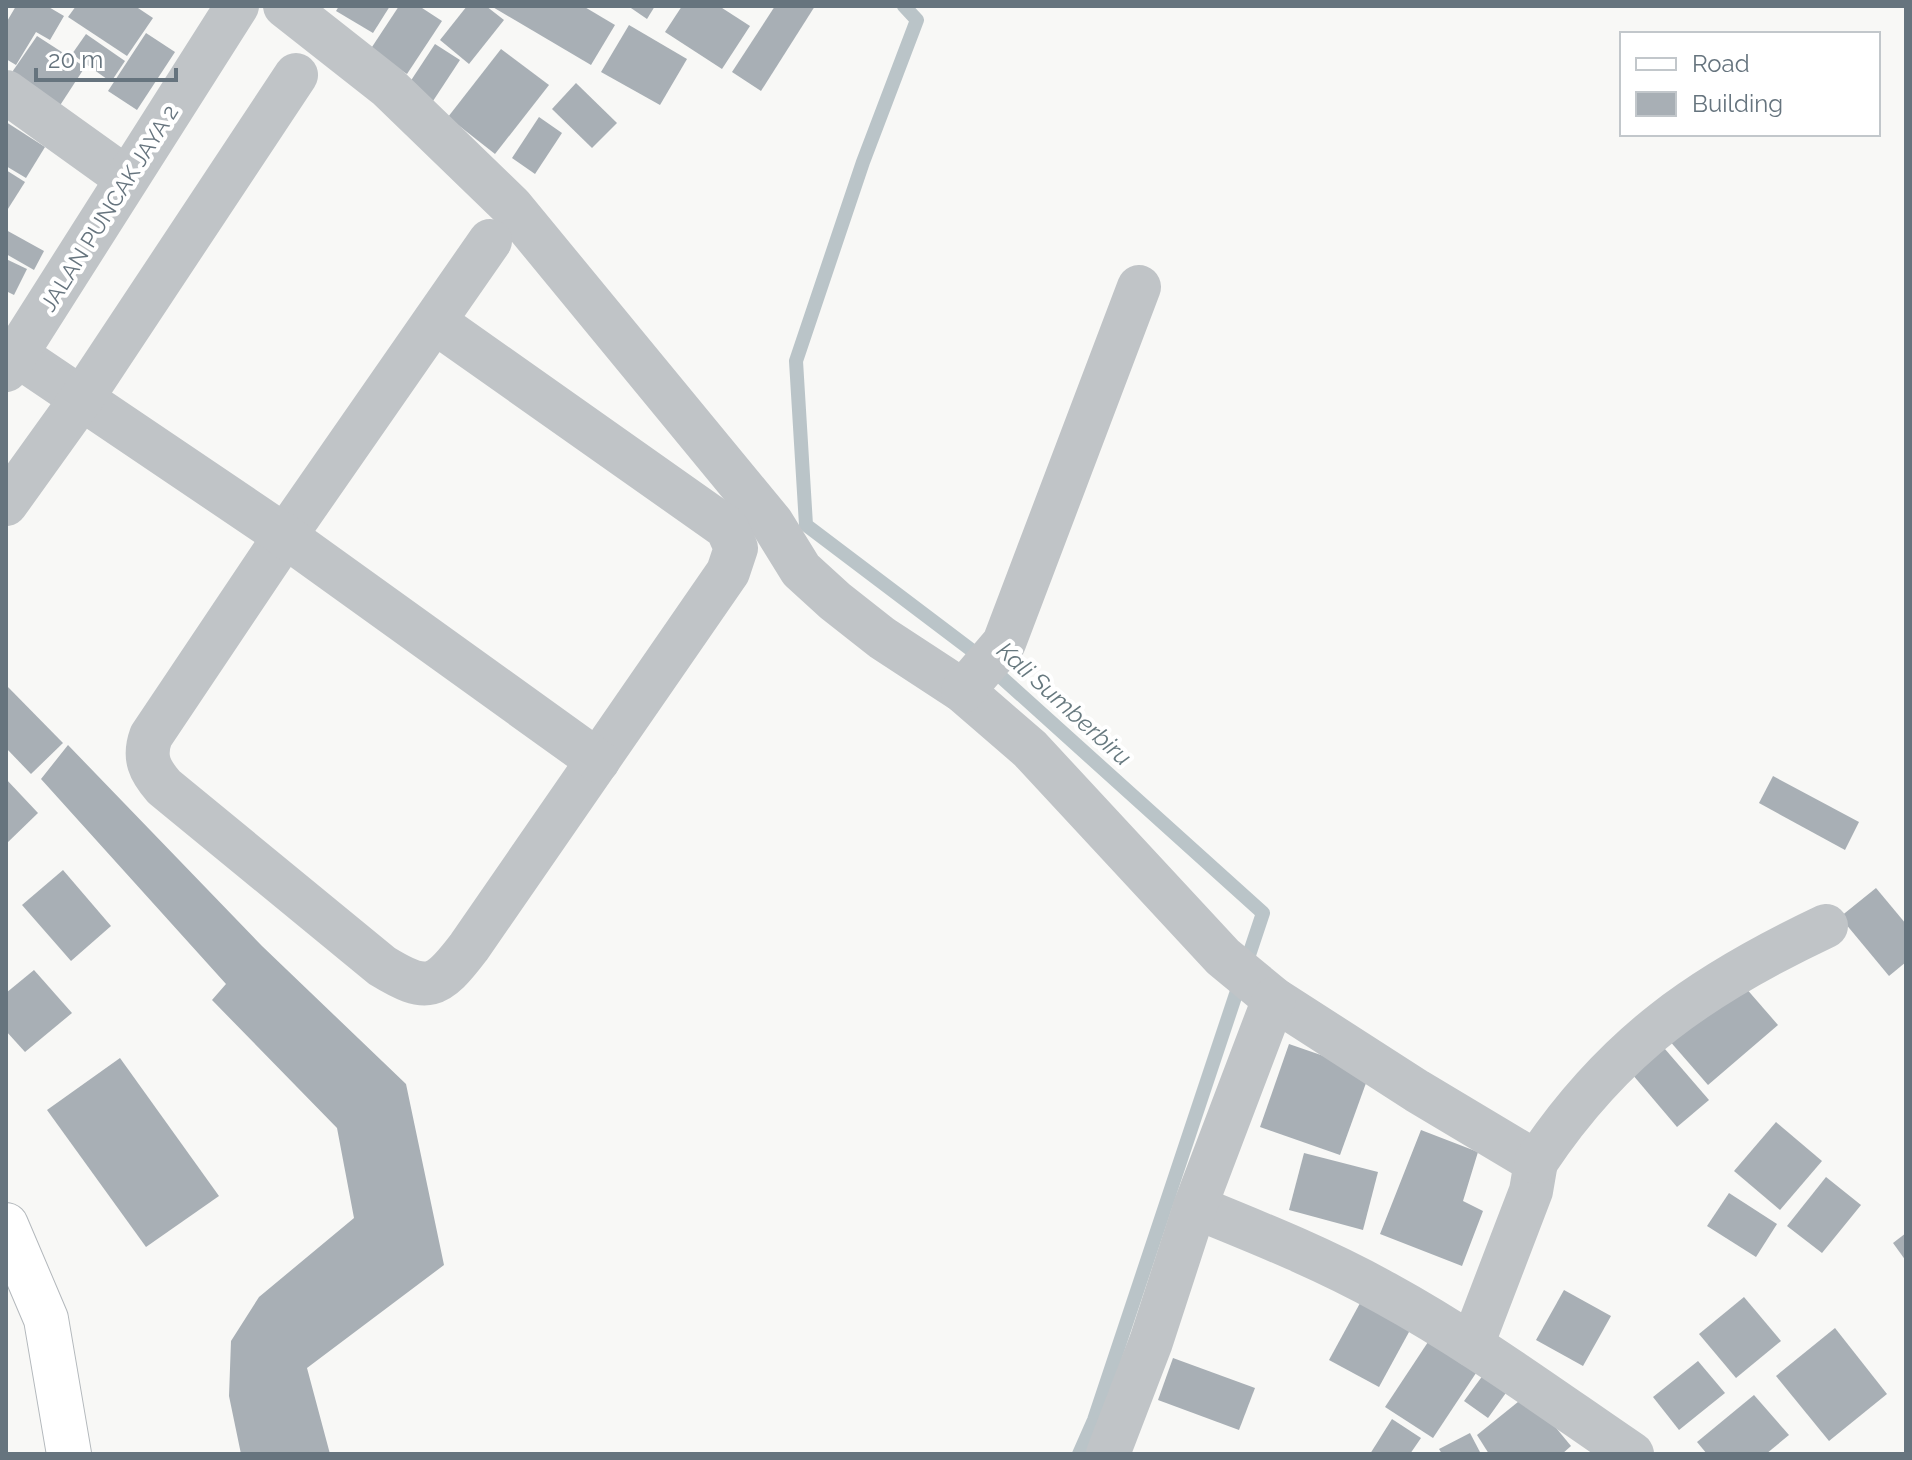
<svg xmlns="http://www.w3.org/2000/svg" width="1912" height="1460" font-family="Raleway,sans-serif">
	<rect width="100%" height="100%" fill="#f8f8f6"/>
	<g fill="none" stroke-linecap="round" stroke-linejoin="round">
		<polyline stroke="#bac4c8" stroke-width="14" points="904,6 917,20 863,162 796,361 806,525 970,649 1263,913 1094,1420 1079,1454"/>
	</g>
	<g fill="#a8afb5">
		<polygon points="16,6 47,6 64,16 50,40 36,32 16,65 6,59 6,23"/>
		<polygon points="76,6 135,6 153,18 127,56 68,17"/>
		<polygon points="339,6 390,6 373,33 336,11"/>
		<polygon points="399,6 419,6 442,21 407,74 370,50"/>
		<polygon points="467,6 486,6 504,20 469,64 440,40"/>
		<polygon points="491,6 583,6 615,25 591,65"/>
		<polygon points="628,6 655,6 647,19"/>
		<polygon points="682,6 719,6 750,26 722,69 665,32"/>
		<polygon points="775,6 815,6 761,91 732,72"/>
		<polygon points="629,25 687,59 660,105 601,72"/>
		<polygon points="146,33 175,52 137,110 108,91"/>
		<polygon points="86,34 125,61 111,82 72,54"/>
		<polygon points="37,36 85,67 57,110 8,78"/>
		<polygon points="435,44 460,60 433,101 408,85"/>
		<polygon points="501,49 549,85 495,154 448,117"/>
		<polygon points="576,83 617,123 592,148 552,109"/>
		<polygon points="539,117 562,133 535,174 512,158"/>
		<polygon points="6,122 45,147 26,178 6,166"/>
		<polygon points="6,170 25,182 6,212"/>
		<polygon points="6,230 44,251 34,270 6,254"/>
		<polygon points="6,259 27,269 14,295 6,291"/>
		<polygon points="6,685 63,743 31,774 6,748"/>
		<polygon points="68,745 262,946 406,1084 444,1265 307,1368 330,1454 241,1454 229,1396 231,1341 259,1297 354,1218 337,1128 212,1000 226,984 41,779"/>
		<polygon points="1773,776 1859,822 1845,850 1759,803"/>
		<polygon points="6,779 38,813 6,844"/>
		<polygon points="63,870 111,926 71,961 22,905"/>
		<polygon points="1876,888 1906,924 1906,962 1889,976 1840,917"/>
		<polygon points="34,970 72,1013 25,1052 6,1031 6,993"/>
		<polygon points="1738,979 1778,1025 1708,1085 1668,1039"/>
		<polygon points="1652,1034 1709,1100 1677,1127 1621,1061"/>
		<polygon points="1289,1044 1370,1072 1340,1155 1260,1127"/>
		<polygon points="120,1058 219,1196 146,1247 47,1110"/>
		<polygon points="1776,1122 1822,1161 1780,1210 1734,1171"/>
		<polygon points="1421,1130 1478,1152 1463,1201 1483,1211 1462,1266 1380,1234"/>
		<polygon points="1304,1153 1378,1172 1363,1230 1289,1210"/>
		<polygon points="1826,1177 1861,1205 1822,1253 1787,1226"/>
		<polygon points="1729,1193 1777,1224 1756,1257 1707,1226"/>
		<polygon points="1906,1233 1906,1261 1893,1243"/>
		<polygon points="1564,1290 1611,1316 1583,1366 1536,1340"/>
		<polygon points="1365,1294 1415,1321 1379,1387 1329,1360"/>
		<polygon points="1744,1297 1781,1341 1736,1378 1699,1334"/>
		<polygon points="1835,1328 1887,1394 1829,1441 1776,1376"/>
		<polygon points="1434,1333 1482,1364 1433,1438 1385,1407"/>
		<polygon points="1173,1358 1255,1388 1239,1430 1158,1400"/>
		<polygon points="1698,1361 1725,1393 1679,1430 1653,1397"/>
		<polygon points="1489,1367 1513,1383 1488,1418 1464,1401"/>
		<polygon points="1528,1394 1571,1446 1562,1454 1489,1454 1477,1435"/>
		<polygon points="1754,1395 1789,1435 1766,1454 1707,1454 1697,1442"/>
		<polygon points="1392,1419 1421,1438 1410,1454 1370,1454"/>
		<polygon points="1470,1433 1481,1454 1442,1454 1439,1449"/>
	</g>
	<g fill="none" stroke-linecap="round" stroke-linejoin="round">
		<g stroke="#b3b8bc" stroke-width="46">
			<polyline id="secondary" points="6,1225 46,1319 69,1454"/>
		</g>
		<g stroke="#c0c4c7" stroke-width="44">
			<polyline points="285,6 388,87 511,206 772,523 801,570 835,601 882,638 963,691 1030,749 1223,957 1274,999 1417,1091 1536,1162 1531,1191 1472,1345"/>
			<polyline points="6,92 126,178"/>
			<path d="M 435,322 L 727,528 L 736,548 L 728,572 L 469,947 C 437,989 428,994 382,966 L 164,787 C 150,771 143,758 151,736 L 285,536 L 490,241"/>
			<polyline points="17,355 285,536 598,761"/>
			<polyline points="6,370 237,6"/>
			<polyline points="6,504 82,398 296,75"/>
			<polyline points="963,691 1004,643 1139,287"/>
			<path d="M 1536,1162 C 1614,1045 1701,985 1826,926"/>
			<path d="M 1195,1207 C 1259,1233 1324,1259 1385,1293 C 1471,1340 1551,1399 1632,1454"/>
			<polyline points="1108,1454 1151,1342 1195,1207 1274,999"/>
		</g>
		<use href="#secondary" stroke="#fff" stroke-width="44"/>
	</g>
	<g text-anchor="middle" stroke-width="8" stroke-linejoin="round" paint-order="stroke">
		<g font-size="22" fill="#66747e" stroke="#fff">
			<text transform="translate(109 208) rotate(-58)" y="8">JALAN PUNCAK JAYA 2</text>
		</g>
		<g font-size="24" font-style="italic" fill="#67797f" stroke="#fff">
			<text transform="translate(1064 704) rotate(42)" y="8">Kali Sumberbiru</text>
		</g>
	</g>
	<rect width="1912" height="1460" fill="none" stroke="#66747e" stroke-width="16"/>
	<rect x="1620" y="32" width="260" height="104" fill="#ffffff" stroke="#c2c7cb" stroke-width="2"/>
	<rect x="1636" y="58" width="40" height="12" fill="#ffffff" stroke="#c2c7cb" stroke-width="2"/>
	<text x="1692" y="72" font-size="24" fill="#66747e">Road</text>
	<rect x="1636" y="92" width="40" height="24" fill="#a8afb5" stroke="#c2c7cb" stroke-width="2"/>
	<text x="1692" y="112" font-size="24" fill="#66747e">Building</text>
	<path d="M36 68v12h140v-12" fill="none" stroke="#66747e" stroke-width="4"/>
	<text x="48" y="68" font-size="24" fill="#66747e" stroke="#ffffff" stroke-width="6" paint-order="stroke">20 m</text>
</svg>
